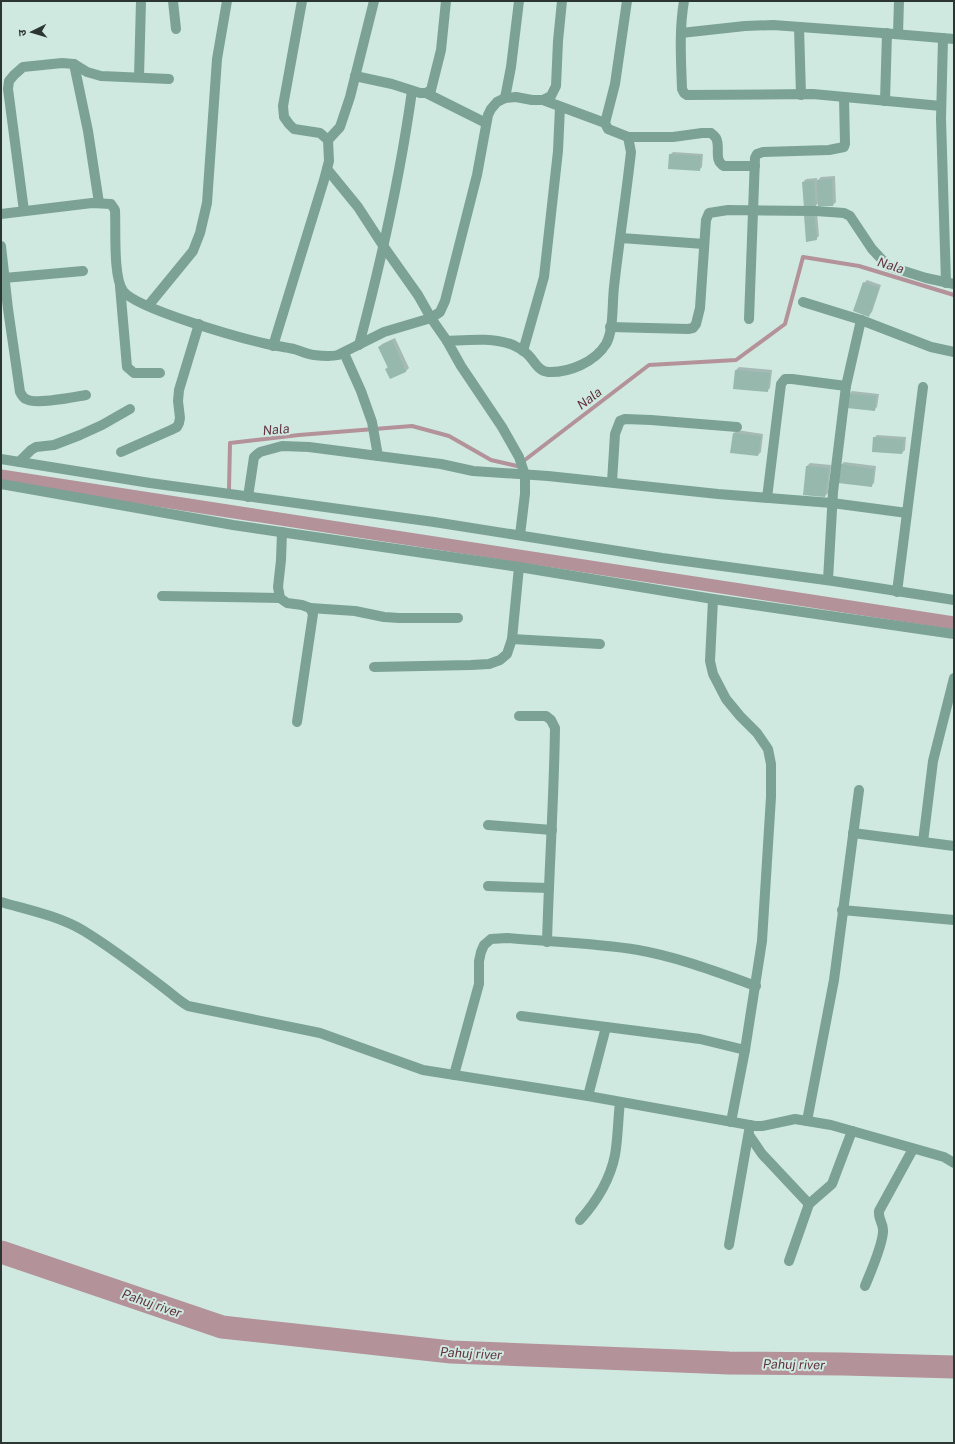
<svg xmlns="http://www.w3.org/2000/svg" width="955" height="1444" font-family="'Public Sans','Noto Sans Devanagari',sans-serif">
	<rect width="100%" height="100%" fill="#cfe9e1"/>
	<g fill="#0003">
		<polygon points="673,152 703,154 702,167 699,170 670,155"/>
		<polygon points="835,176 836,202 833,205 819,203 815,206 803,182 806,179 817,178 817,181 821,177"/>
		<polygon points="817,212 819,236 816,239 805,215"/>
		<polygon points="867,280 881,285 872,312 869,315 864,283"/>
		<polygon points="395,338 409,368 406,371 390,378 386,369 388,367 379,347 382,344"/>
		<polygon points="739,367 772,370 770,388 767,391 735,388 736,370"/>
		<polygon points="852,391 879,394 877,407 874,410 849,394"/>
		<polygon points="737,430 763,434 761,452 758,455 734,433"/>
		<polygon points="877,435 906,437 905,450 902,453 874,438"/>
		<polygon points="844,462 876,466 874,483 871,486 841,465"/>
		<polygon points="810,463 831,465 828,493 825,496 804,494 807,466"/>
	</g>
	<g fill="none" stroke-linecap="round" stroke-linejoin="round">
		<polyline stroke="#b39299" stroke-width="4" points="229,489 230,443 299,435 412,426 449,436 491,460 517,466 649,365 736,360 785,324 803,257 859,266 954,295"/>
		<polyline stroke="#b39299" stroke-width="13" points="1,476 954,623"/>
		<polyline stroke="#b39299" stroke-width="23" points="1,1252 222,1327 451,1352 729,1363 843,1364 954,1367"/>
	</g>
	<g fill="#96b8ad">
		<polygon points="669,154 701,156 700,171 668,169"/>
		<polygon points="832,179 833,206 818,206 817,180"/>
		<polygon points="814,181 816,207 804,208 802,182"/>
		<polygon points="814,214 817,240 806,242 804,215"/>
		<polygon points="863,282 879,288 869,317 853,311"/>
		<polygon points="392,340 406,372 390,379 385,369 388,368 378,347"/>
		<polygon points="735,370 770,373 768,392 733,389"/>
		<polygon points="848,394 876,396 875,411 847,408"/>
		<polygon points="733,433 761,436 758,456 730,453"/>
		<polygon points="873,437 904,440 902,454 872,452"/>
		<polygon points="840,464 874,469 872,487 838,483"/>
		<polygon points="806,466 829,468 825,497 803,495"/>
	</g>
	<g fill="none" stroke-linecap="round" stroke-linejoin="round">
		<g stroke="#7ca296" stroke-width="10">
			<polyline points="173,1 176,29"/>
			<path d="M 684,1 C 679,30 681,60 682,89 L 684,93 L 687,95 L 813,94 L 941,106"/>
			<polyline points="799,27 801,95"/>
			<polyline points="681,33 745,26 773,25 882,33 954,39"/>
			<polyline points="898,34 899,1"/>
			<polyline points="943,38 941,119 946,283"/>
			<polyline points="74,64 88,131 99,203"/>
			<polyline points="355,76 392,84 420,93 426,93 431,90 441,50 446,1"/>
			<polyline points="139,77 141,1"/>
			<polyline points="426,93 486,123"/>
			<polyline points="505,98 511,67 519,1"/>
			<polyline points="543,100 551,96 556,86 558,41 562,1"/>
			<polyline points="885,101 887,33"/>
			<path d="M 628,137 L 673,137 L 702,133 L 711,133 C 713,135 715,136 716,138 C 721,147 713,160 724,166 L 755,166"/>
			<polyline points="328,140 340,127 350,97 374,1"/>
			<polyline points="327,169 358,207 384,247 418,295 431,318 447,341 461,366 502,427 519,457 525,475 525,494 520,535"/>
			<polyline points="24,211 8,89 9,81 14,75 23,67 62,63 74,64 87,72 101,76 169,79"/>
			<path d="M 1,214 L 92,203 L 111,204 L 115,210 C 116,229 113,277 123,291 C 137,309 240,338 267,344 C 276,346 285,347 294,349 C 301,351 307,354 314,355 C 322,356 330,357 338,355 L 384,332 L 431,318 L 440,312 L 445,301 L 460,242 L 477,175 L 488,115 L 491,109 L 497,102 L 505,98 L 516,97 L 532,100 L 543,100 L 605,123"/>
			<polyline points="621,238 704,244"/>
			<path d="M 1,246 L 8,309 L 20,392 C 22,395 23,398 26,399 C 36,405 74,397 86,395"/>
			<polyline points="4,278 83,271"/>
			<polyline points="120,286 127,367 134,373 160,373"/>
			<polyline points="803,302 861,320 931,347 954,352"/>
			<polyline points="148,306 193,251 200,233 207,203 217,59 227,1"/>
			<polyline points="749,319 755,158 757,154 763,152 829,150 844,147 845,144 844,97"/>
			<polyline points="610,327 688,329 693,328 696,324 700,308 706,220 709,213 728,210 816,211 844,213 850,216 872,249 888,266 926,278 954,284"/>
			<path d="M 447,341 C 468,340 493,337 513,345 C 517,347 523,350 526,353 C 534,359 537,371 548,372 C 569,373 595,362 606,344 C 614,330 612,303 614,287 C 619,242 626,197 631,152 L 628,137 L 608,129 L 605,123 L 615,84 L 627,1"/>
			<path d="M 359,345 C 381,262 400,177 412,91"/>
			<polyline points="273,346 324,180 329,161 328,140 320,133 294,129 289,124 284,117 283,106 302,1"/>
			<polyline points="523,351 544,277 558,151 560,107"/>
			<polyline points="344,353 361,391 372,422 378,456"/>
			<polyline points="121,452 171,430 177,427 179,423 180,418 178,401 179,390 199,324"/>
			<polyline points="1,459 150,483 434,522 662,558 833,581 954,600"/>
			<polyline points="19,462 31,450 36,447 54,445 80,435 102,425 130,409"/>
			<polyline points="612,482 615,434 620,421 625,419 651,420 737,427"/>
			<polyline points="1,484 233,525 519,567 713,599 954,634"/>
			<polyline points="248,497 254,457 260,452 282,446 309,447 386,457 441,464 473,471 548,476 718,494 832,503 907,513"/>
			<polyline points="767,498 781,384 785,379 792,379 846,386"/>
			<polyline points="282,532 281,560 278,587 280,598 287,603 302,605 310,608 313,614 297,722"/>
			<polyline points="828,580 833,492 846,386 861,320"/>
			<polyline points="897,592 923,387"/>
			<polyline points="162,596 280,598"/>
			<polyline points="713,599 710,661 713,674 726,699 740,716 757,733 768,749 771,764 771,797 762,941 745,1050 731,1122"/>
			<polyline points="310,608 355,611 384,617 399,618 458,618"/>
			<polyline points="512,639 600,644"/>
			<polyline points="374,667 471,665 489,664 500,660 507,654 512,639 519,567"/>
			<path d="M 519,716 L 546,716 L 551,720 L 555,728 C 554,799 549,870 547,942"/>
			<polyline points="488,825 552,830"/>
			<polyline points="853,833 954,846"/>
			<polyline points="923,842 933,761 954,678"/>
			<polyline points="488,886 549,888"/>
			<path d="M 1,902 C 29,910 59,916 84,931 C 112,948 138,968 164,988 C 172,994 179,1001 188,1006 L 320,1033 L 423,1070 L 588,1096 L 755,1126 L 762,1126 L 795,1119 L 831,1125 L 944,1157 L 954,1163"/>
			<polyline points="842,910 954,920"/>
			<polyline points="521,1016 700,1039 745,1050"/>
			<path d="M 454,1075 L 479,984 L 479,961 L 481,952 L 484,945 L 491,939 L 507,938 C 551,942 595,943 638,950 C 678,957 717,972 756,986"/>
			<polyline points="588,1096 606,1027"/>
			<polyline points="807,1121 834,980 859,790"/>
			<polyline points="749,1135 762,1154 809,1204"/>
			<path d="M 580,1220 C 597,1201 610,1180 615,1155 C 618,1138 618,1119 620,1102"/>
			<polyline points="729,1245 750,1125"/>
			<polyline points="789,1261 809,1204 832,1184 852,1131"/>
			<path d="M 865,1286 C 871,1271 882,1247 883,1232 C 884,1223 878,1221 879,1211 L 913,1149"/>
		</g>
	</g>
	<g text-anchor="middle" stroke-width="4" stroke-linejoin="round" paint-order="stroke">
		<g font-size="13" font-style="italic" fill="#633340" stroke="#cfe9e1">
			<text transform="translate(891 265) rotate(17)" y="5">Nala</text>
			<text transform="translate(589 398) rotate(-37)" y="5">Nala</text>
			<text transform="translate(276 429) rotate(-5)" y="5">Nala</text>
			<text transform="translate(152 1303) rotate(19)" y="5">Pahuj river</text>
			<text transform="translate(471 1353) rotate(3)" y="5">Pahuj river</text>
			<text transform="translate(794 1364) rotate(1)" y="5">Pahuj river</text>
		</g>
	</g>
	<rect width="955" height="1444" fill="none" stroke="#2b3532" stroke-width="4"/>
	<g transform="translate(32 32) rotate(265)" stroke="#cfe9e1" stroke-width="3" paint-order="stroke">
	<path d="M0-3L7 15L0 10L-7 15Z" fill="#2b3532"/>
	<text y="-6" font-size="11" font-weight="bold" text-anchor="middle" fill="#2b3532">उ</text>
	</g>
</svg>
